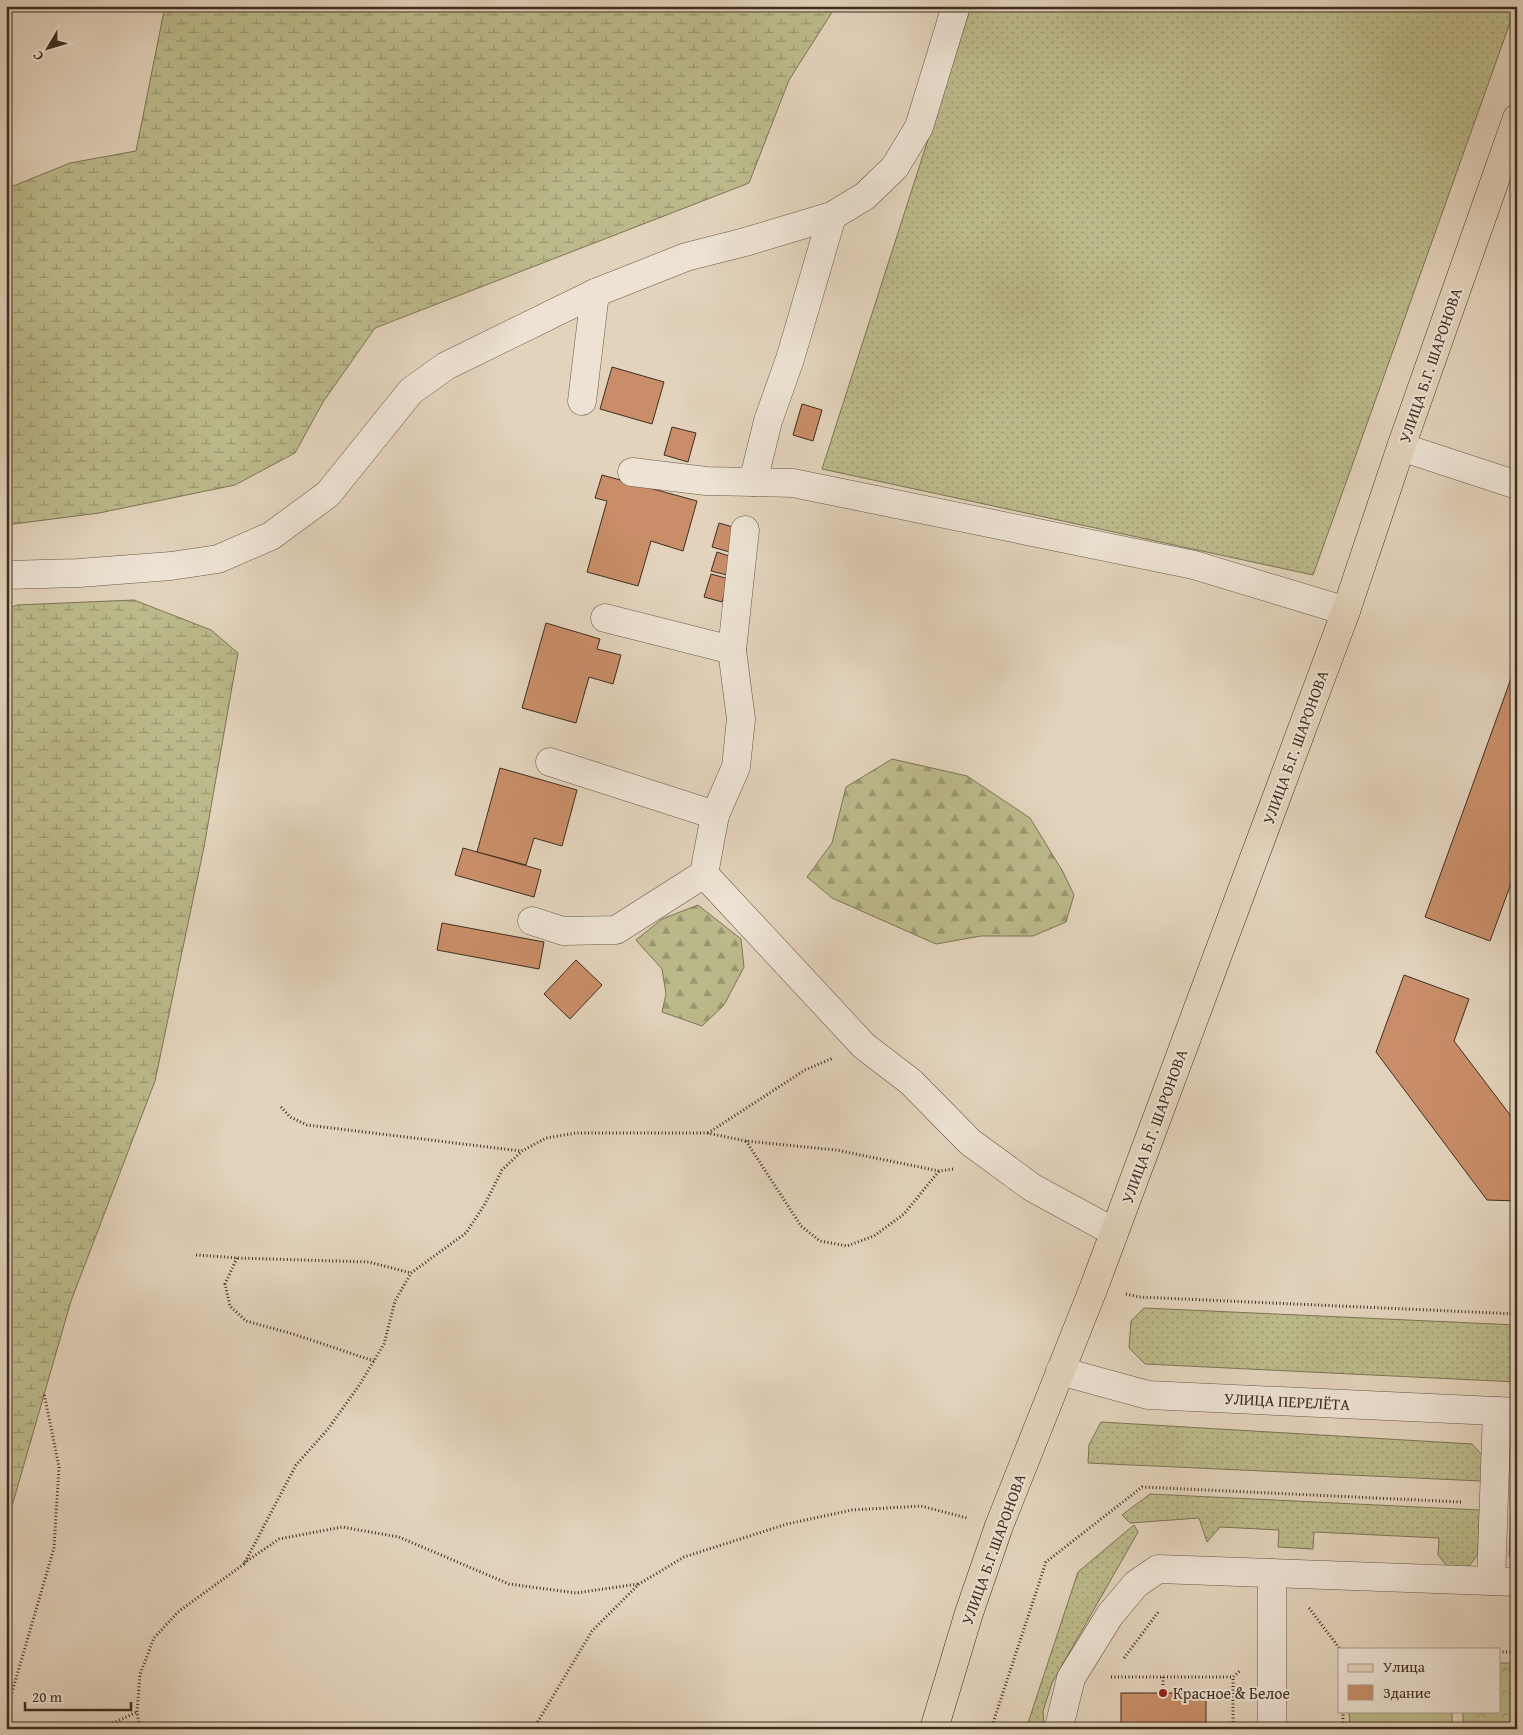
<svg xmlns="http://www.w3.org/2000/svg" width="1523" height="1735" font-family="'Gentium Book Plus',serif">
	<defs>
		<pattern id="grass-dots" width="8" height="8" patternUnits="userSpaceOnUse" patternTransform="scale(1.25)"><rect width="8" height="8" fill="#bcba8b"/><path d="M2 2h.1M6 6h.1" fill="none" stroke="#9a9871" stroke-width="1.8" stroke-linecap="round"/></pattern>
		<pattern id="forest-firs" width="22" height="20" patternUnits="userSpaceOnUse" patternTransform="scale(1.25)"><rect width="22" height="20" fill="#bcba8b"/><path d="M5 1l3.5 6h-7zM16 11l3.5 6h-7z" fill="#9a9871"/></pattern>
		<pattern id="wetland-marsh" width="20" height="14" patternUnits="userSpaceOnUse" patternTransform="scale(1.25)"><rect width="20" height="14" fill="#bcba8b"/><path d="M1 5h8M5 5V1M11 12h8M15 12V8" fill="none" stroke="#9a9871"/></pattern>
		<pattern id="park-crowns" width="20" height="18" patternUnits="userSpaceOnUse" patternTransform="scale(1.25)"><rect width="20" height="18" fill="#bcba8b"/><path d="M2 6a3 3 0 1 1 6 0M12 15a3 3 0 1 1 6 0" fill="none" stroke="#9a9871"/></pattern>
	</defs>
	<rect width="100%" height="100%" fill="#e3d3bc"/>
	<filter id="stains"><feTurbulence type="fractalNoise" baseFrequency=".004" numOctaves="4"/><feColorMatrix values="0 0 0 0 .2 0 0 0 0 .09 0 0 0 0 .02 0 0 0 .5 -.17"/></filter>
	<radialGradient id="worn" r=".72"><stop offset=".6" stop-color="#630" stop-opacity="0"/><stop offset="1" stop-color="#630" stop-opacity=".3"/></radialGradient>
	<g fill="url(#grass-dots)" stroke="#7d7456">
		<polygon points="971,6 1516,6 1313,575 822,469"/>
		<polygon points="1144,1308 1517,1325 1517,1382 1145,1364 1129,1348 1131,1321"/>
		<polygon points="1101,1422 1472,1444 1482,1455 1481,1481 1088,1463 1089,1445"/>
		<polygon points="1150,1494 1480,1510 1478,1554 1470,1565 1457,1569 1447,1566 1438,1555 1439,1538 1314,1532 1313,1549 1278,1547 1279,1530 1220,1527 1207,1542 1199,1518 1130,1523 1122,1515"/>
		<polygon points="1511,1513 1517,1513 1517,1567 1509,1556"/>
		<polygon points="1134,1525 1138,1532 1052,1683 1043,1711 1044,1729 1026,1729 1078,1572"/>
	</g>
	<g fill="url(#forest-firs)" stroke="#7d7456">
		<polygon points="892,759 967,776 1030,818 1063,872 1074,895 1066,922 1033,936 981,936 936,944 832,898 807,877 832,843 846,787"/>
		<polygon points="698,905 741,939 744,967 724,1005 702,1026 662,1012 666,994 662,969 636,940 662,919"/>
	</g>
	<g fill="url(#wetland-marsh)" stroke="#7d7456">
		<polygon points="165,6 836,6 789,80 749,183 375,328 323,402 295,453 235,485 99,513 6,525 6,189 70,163 136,151"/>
		<polygon points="134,600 211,630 238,653 204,847 155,1081 71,1301 6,1527 6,609 17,605"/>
	</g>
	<polygon fill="url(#park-crowns)" stroke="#7d7456" points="1499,1663 1517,1663 1517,1729 1463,1729 1463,1711 1499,1711"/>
	<polygon fill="#bcba8b" stroke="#7d7456" points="1349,1711 1452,1711 1452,1729 1350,1729"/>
	<g fill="#c98e69" stroke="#3e2e20">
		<polygon points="612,367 664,382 652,424 600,409"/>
		<polygon points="802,404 822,410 813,441 793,435"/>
		<polygon points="672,427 696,433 688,462 664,455"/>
		<polygon points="602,475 697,501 683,551 651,541 638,586 587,572 607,501 595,498"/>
		<polygon points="719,523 740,529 733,553 712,547"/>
		<polygon points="717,552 732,557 727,575 711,571"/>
		<polygon points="711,574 729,579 722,602 704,597"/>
		<polygon points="546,623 600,639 597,649 621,655 613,684 589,677 576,723 522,708"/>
		<polygon points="1517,662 1517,867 1490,941 1425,917"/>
		<polygon points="500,768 577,790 562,846 534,838 526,865 477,852"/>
		<polygon points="463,848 541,870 534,897 455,875"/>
		<polygon points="442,923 544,942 539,969 437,950"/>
		<polygon points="576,960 602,985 570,1019 544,994"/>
		<polygon points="1404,975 1469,999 1454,1041 1517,1124 1517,1201 1487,1200 1376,1052"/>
		<rect x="1121" y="1693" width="85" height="36"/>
	</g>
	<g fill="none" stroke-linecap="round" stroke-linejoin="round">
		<g stroke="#675747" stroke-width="29">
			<g id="minor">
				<polyline points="582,401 595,293"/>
				<polyline points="1401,447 1517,485"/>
				<polyline points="632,472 706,481 793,483 1194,565 1346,611"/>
				<polyline points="753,482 768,421 790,359 832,216"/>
				<polyline points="6,575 79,573 171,566 218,559 271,536 328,494 411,391 446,366 595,293 686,257 745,242 832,216 865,196 895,167 919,127 956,6"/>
				<polyline points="605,618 732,650"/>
				<polyline points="550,762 715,815"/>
				<polyline points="704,874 864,1046 911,1082 970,1142 1033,1188 1114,1232"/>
				<polyline points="532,921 563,931 616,930 704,874 715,815 736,767 741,719 732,650 745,530"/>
				<polyline points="1060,1371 1148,1395 1517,1412"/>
				<polyline points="1272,1573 1272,1729"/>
				<polyline points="1491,1581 1497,1411"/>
				<polyline points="1060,1729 1060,1723 1071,1678 1110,1615 1136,1584 1158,1569 1517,1582"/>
			</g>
		</g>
		<g stroke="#3e2e20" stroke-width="29">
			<polyline id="major" points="934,1729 969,1613 999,1526 1094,1287 1346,611 1401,447 1517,118"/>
		</g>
		<g stroke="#3e2e20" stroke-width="3" stroke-dasharray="1 2.5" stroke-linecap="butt">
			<polyline points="281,1107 290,1117 307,1125 521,1151"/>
			<polyline points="708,1133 805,1070 833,1058"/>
			<polyline points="746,1141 801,1226 820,1241 847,1246 874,1236 904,1214 939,1171"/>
			<polyline points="196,1255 237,1258 369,1262 411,1273"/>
			<polyline points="237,1258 225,1284 230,1306 246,1321 293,1334 374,1361"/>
			<polyline points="1126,1294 1139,1297 1517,1314"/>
			<polyline points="244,1563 279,1539 342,1527 399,1537 509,1584 576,1593 638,1584"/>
			<polyline points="1309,1608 1340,1649"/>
			<polyline points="1499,1652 1517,1652"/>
			<polyline points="1124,1658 1159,1611"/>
			<polyline points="1111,1677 1233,1677 1240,1671"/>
			<polyline points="1163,1677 1163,1693"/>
			<polyline points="1343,1711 1343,1729"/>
			<polyline points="6,1713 54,1548 59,1467 44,1393"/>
			<polyline points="100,1729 137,1712"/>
			<polyline points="140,1729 137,1712 140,1674 154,1638 178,1612 244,1564 296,1465 328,1429 360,1384 384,1344 395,1301 411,1273 466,1233 485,1204 502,1170 522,1151 546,1138 576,1133 707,1133 746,1141 836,1150 939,1171 953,1169"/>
			<polyline points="530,1729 537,1723 592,1631 639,1584 684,1557 787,1524 852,1510 921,1506 967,1518"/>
			<polyline points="991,1729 1046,1562 1142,1487 1461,1502"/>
			<polyline points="1233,1729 1233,1677"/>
		</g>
		<use href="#minor" stroke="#ede2d3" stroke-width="28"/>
		<use href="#major" stroke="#e3d3bc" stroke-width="28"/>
	</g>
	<circle fill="#8f2418" stroke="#ede2d3" stroke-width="2" cx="1163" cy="1693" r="5"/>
	<g text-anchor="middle" stroke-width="4" stroke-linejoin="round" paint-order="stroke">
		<g font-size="16" fill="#3e2e20" stroke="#ede2d3">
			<text transform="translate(1430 365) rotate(-71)" y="6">УЛИЦА Б.Г. ШАРОНОВА</text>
			<text transform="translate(1295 747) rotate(-70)" y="6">УЛИЦА Б.Г. ШАРОНОВА</text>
			<text transform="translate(1154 1126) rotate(-70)" y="6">УЛИЦА Б.Г. ШАРОНОВА</text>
			<text transform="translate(1287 1401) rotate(3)" y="6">УЛИЦА ПЕРЕЛЁТА</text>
			<text transform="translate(993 1549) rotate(-70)" y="6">УЛИЦА Б.Г.ШАРОНОВА</text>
		</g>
		<g font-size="16" fill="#3e2e20" stroke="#ede2d3" text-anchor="start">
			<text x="1173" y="1699">Красное &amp; Белое</text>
		</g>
	</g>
	<rect width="1523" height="1735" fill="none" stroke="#e3d3bc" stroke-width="25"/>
	<rect x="8" y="8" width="1508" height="1720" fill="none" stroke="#3e2e20" stroke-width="2.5"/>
	<rect x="12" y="12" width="1498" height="1710" fill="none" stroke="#3e2e20"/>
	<rect x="1338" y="1648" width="162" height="65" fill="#ede2d3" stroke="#a79a8b"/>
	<rect x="1348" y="1664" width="25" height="8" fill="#e3d3bc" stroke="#a79a8b"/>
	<text x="1383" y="1672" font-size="15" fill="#3e2e20">Улица</text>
	<rect x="1348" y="1685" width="25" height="15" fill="#c98e69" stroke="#a79a8b"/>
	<text x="1383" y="1698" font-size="15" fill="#3e2e20">Здание</text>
	<g transform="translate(48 48) rotate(232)" stroke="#ede2d3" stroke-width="4" paint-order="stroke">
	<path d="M0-4L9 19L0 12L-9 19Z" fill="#3e2e20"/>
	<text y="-8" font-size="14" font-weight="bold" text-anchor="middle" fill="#3e2e20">С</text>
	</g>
	<path d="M25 1702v8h106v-8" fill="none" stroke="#3e2e20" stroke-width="2.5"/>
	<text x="32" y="1702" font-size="15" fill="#3e2e20" stroke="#ede2d3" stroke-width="4" paint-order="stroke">20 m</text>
	<rect width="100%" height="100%" filter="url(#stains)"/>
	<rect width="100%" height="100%" fill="url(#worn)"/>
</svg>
